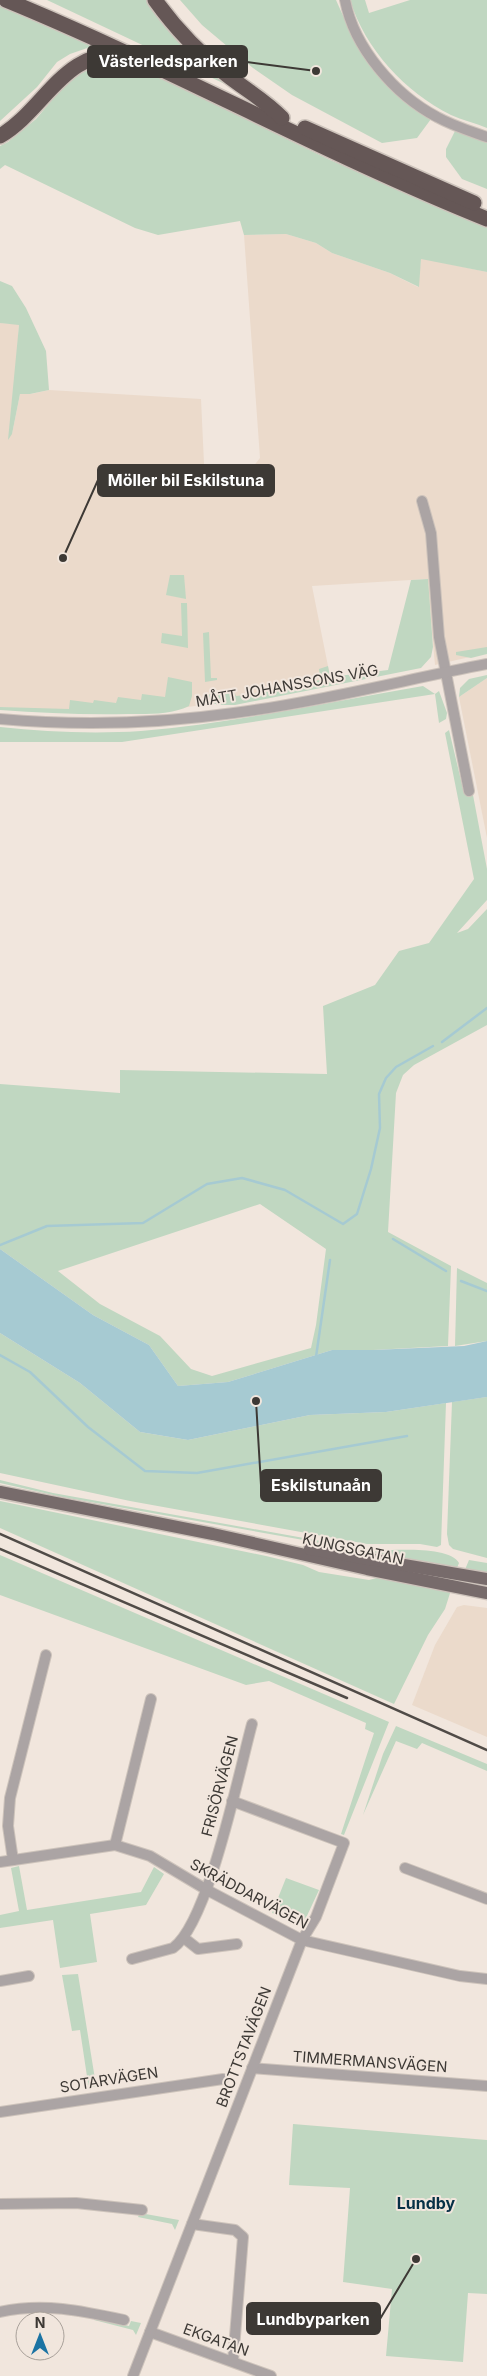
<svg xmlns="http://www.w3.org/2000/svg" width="487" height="2376" font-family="Inter,sans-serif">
	<rect width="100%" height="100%" fill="#f1e6dd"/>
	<g fill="#ebdacb">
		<polygon points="286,234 316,243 332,253 390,273 418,287 421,258 487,272 487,653 435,665 427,579 312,586 332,686 181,708 52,712 0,707 0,323 19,324 12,434 20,394 31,394 49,390 201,399 205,485 235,489 260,458 244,235"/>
		<polygon points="487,678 487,838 459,697"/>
		<polygon points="464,1605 487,1608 487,1737 412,1705 435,1645 457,1607"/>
	</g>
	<g fill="#c0d7c1" fill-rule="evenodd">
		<polygon points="47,0 147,0 157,14 244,93"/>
		<path d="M 180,0 L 336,0 C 352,36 369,71 399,97 C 409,105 421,112 431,119 L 417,138 L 382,143 L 292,95 L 253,68 L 202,25 Z"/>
		<path d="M 350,0 L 365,0 L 369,13 L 410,0 L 487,0 L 487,128 C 475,123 462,120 451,115 C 405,92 365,49 350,0 Z"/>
		<polygon points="0,4 93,46 70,54 57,62 37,87 0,121"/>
		<polygon points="103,61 137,66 330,160 487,226 487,272 421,259 419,287 390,273 332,253 316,243 286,234 244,235 240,221 158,235 135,228 5,165 0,169 0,146 8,142 36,119 74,74"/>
		<polygon points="455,131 487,143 487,189 462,179 446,157 446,149"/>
		<polygon points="0,281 12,286 26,308 46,351 49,390 30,394 20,394 12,434 8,440 19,325 0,323"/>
		<polygon points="170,575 184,575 186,599 166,595"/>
		<polygon points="428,579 433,647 431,657 421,668 235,705 218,705 209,701 208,697 211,692 233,689 236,696 245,695 320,680 319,669 328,666 330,677 388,670 411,580"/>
		<polygon points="181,603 187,603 188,648 161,643 162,633 182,636"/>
		<polygon points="209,632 211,678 217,678 217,680 205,682 203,633"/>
		<polygon points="487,647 487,654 471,658 456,655 456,652"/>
		<polygon points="487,675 487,678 459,697 460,688 469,679"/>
		<path d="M 168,677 L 192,682 L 192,696 L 189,706 C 171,715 148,714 128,714 C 85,715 43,713 0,710 L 0,707 L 69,709 L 70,700 L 93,703 L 94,700 L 116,703 L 118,697 L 141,700 L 142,694 L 165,697 Z"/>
		<path d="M 423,686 L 435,694 L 439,691 L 447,713 L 446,719 L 439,723 L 435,694 L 122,742 L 0,742 L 0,727 C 46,732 94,734 141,731 C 236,723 329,702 423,686 Z"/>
		<path d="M 449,730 L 464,793 L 473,795 L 487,869 L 487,900 L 457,933 L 468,929 L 487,909 L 487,1025 L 414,1065 L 403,1075 L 396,1093 L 388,1232 L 451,1266 L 448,1346 L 373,1350 L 332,1350 L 228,1382 L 178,1386 L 149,1345 L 93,1315 L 0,1249 L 0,1084 L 120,1093 L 120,1070 L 327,1074 L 323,1006 L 375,985 L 399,951 L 429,943 L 474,879 L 445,733 ZM 260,1204 L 326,1249 L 316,1325 L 311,1348 L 212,1376 L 191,1369 L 160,1336 L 100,1304 L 58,1271 Z"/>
		<polygon points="457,1268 487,1283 487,1341 455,1346"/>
		<polygon points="0,1333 80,1383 140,1432 188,1440 310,1415 386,1412 446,1403 441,1545 437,1547 420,1544 367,1544 130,1501 0,1473"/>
		<polygon points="487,1397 487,1558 453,1549 449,1545 447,1534 452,1402"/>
		<path d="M 0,1480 L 53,1493 L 376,1551 C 392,1550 450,1546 459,1563 L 457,1568 L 396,1559 L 388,1555 L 62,1497 L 0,1483 Z"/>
		<polygon points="0,1501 266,1556 303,1565 319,1572 369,1580 384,1576 451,1590 445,1609 428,1635 394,1704 0,1528"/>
		<polygon points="0,1555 389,1722 344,1835 341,1834 374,1733 365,1729 366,1723 269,1681 246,1685 0,1595"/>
		<polygon points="469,1560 487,1563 487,1576 464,1572"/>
		<polygon points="396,1726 487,1764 487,1771 422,1743 417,1749 396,1741 363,1815 383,1754"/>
		<polygon points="19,1866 27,1910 141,1892 154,1867 164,1874 146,1905 90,1914 97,1962 60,1968 53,1920 0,1928 0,1915 19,1911 11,1868"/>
		<polygon points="286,1878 319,1890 305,1920 295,1920 272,1913"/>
		<polygon points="78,1974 95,2079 101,2085 85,2089 88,2083 80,2030 72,2031 62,1975"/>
		<polygon points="293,2124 487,2140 487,2294 468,2293 463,2362 386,2356 392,2289 343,2282 350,2188 289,2185"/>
		<polygon points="140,2213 179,2220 175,2230 172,2224 138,2217"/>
		<polygon points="95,2317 129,2326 131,2321 141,2323 136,2335 133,2330 94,2320"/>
	</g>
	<polygon fill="#a6cad2" points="0,1249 93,1315 149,1345 178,1386 228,1382 332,1350 373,1350 464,1346 487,1341 487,1397 386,1412 310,1415 188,1440 140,1432 80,1383 0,1333"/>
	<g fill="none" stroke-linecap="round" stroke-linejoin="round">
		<g stroke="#a6cad2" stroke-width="2.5">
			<polyline points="442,1042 487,1008"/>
			<polyline points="393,1239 446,1271"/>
			<polyline points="0,1245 47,1226 143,1223 207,1184 242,1178 285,1190 343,1224 357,1214 371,1169 380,1128 379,1094 386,1078 396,1067 433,1046"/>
			<polyline points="461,1281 487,1291"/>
			<polyline points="0,1355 30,1372 88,1427 145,1471 197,1473 407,1436"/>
			<polyline points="316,1357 330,1260"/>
		</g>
		<g stroke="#cdc3bb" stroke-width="12">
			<g id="minor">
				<path d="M 345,0 C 354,48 395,95 437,117 C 453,126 470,131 487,137"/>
				<polyline points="422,501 431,533 439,637 469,791"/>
				<path d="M 0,719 C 79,726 156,724 234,713 C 318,702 404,680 487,664"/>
				<polyline points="115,1845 151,1699"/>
				<polyline points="13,1860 8,1826 10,1798 46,1655"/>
				<polyline points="0,1862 115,1845 150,1856 207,1890 302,1940 460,1976 487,1979"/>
				<polyline points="405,1868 487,1899"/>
				<polyline points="184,1938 198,1949 237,1944"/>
				<path d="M 132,1959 L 173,1948 C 209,1922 239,1771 252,1724"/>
				<polyline points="0,1981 29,1976"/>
				<polyline points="252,2068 487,2086"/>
				<polyline points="0,2112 223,2079"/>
				<polyline points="0,2204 76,2203 142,2210"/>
				<polyline points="192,2224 235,2230 243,2237 233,2361"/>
				<path d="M 0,2312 C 42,2302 83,2311 124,2320"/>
				<polyline points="150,2332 271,2376"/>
				<polyline points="133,2376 302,1940 316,1917 344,1843 232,1801"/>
			</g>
		</g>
		<g stroke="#cdc3bb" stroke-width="15">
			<g id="major">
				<polyline points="0,1492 213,1534 367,1569 487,1593"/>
				<polyline points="310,1549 487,1579"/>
			</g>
		</g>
		<g stroke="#cdc3bb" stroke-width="18">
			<g id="highway">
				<path d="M 6,0 C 169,67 323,153 487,219"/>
				<path d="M 155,0 C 175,28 200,54 227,75 C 246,90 266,101 282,118"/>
				<polyline points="305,128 474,203"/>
				<path d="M 0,136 C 44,111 66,45 125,57"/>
			</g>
		</g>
		<use href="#minor" stroke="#aba4a4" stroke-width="10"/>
		<use href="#major" stroke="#776b6b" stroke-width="12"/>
		<use href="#highway" stroke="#655756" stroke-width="15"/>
		<g stroke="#504b47" stroke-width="2.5">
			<polyline points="0,1534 487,1750"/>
			<polyline points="0,1549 347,1698"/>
		</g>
	</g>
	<g text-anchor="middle" stroke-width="4" stroke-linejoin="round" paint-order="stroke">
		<g font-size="15" fill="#3d3935" stroke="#f1e6dd">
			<text transform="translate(287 686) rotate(-10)" y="5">MÅTT JOHANSSONS VÄG</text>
			<text transform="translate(353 1549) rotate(12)" y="5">KUNGSGATAN</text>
			<text transform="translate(220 1786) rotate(-75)" y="5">FRISÖRVÄGEN</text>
			<text transform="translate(249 1894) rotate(28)" y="5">SKRÄDDARVÄGEN</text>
			<text transform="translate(244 2047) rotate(-69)" y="5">BROTTSTAVÄGEN</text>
			<text transform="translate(370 2062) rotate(4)" y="5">TIMMERMANSVÄGEN</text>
			<text transform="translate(109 2080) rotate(-9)" y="5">SOTARVÄGEN</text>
			<text transform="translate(216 2340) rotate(20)" y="5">EKGATAN</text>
		</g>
		<g font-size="16" font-weight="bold" fill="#063046" stroke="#f1e6dd">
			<text x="426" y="2209">Lundby</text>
		</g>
	</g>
	<path fill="none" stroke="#3d3935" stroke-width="2" d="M316 71L247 62M63 558L98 480M256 1401L261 1485M416 2259L380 2319"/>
	<g fill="#3d3935" stroke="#f1e6dd" stroke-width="2">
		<circle cx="316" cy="71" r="5"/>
		<circle cx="63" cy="558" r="5"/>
		<circle cx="256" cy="1401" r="5"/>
		<circle cx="416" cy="2259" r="5"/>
	</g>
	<g fill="#3d3935" stroke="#3d3935" stroke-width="2">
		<rect x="88" y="46" width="159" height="31" rx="5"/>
		<rect x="98" y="465" width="176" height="31" rx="5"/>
		<rect x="261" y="1470" width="120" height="31" rx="5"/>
		<rect x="247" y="2303" width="133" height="31" rx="5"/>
	</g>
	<g font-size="16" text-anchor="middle" font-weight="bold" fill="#fff">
		<text x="168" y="67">Västerledsparken</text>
		<text x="186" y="486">Möller bil Eskilstuna</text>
		<text x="321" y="1491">Eskilstunaån</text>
		<text x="313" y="2325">Lundbyparken</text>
	</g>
	<g transform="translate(40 2336)"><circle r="24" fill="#f1e6dd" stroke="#a9a19a"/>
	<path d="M0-4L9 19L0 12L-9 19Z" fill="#1b73a3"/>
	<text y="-8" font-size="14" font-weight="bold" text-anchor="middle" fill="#3d3935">N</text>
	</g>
</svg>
